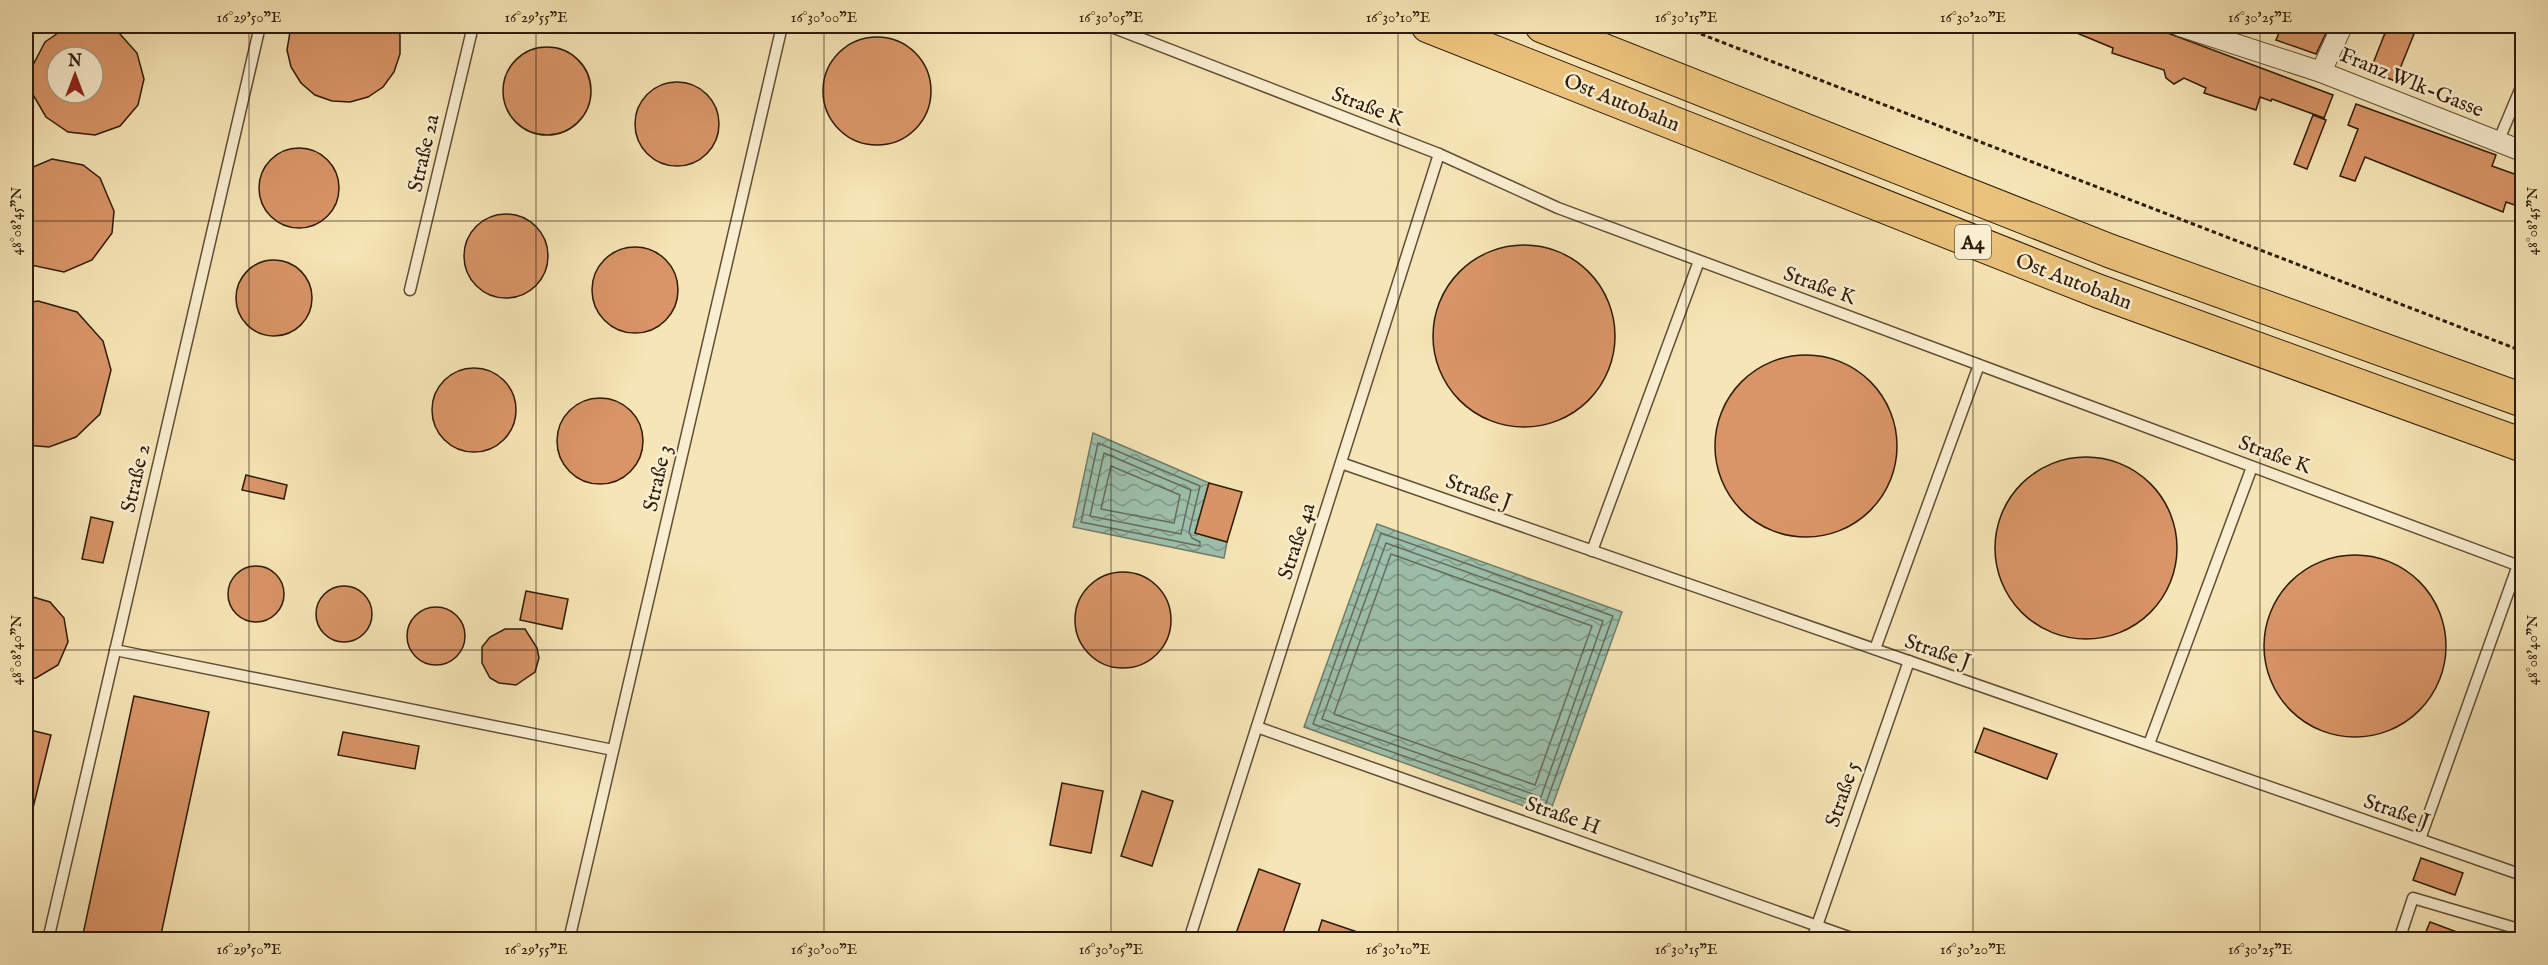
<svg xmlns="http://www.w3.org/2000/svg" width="2548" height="965" font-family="'IM FELL English',serif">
	<defs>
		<pattern id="water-waves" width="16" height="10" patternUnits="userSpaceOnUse" patternTransform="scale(1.5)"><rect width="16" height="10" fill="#9dbfab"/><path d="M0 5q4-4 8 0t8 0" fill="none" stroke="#809a89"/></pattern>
	</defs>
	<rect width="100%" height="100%" fill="#f6e5b6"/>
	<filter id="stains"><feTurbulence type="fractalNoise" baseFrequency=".00333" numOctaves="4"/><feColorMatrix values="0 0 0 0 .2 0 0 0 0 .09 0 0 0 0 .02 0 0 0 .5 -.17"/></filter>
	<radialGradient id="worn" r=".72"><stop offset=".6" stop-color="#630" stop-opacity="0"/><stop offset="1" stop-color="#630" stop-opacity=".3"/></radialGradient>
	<g fill="url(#water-waves)" stroke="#717d6b" stroke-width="1.5">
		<polygon points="1093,433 1209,483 1195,533 1227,542 1224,558 1073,527"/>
		<polygon points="1377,524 1622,612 1549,815 1304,727"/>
	</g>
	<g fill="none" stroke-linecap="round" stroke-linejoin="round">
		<g stroke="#666d5a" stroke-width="1.5">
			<polygon points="1098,443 1200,486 1189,532 1192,538 1200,542 1200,546 1081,522"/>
			<polygon points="1104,453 1191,490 1181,534 1090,516"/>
			<polygon points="1111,466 1180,495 1174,523 1101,509"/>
			<polygon points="1381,533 1613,616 1545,806 1313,724"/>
			<polygon points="1386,543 1603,621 1541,797 1322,719"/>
			<polygon points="1391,554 1592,626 1535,785 1334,714"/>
		</g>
	</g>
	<g fill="#d99567" stroke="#2e1b0a" stroke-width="1.5" fill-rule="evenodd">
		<path d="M 76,26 L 100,26 L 119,33 L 137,53 L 144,79 L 138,105 L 120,126 L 95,135 L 68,132 L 46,117 L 32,93 L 32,67 L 45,42 L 67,27 ZM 57,57 L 93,57 L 93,93 L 57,93 Z"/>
		<polygon points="291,26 396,26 400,35 400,54 394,72 383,87 368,97 350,102 332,101 315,95 301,83 291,67 287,50"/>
		<polygon points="2060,26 2149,26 2333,95 2324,118 2272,99 2271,101 2260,97 2256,110 2204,93 2206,88 2184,78 2174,84 2166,78 2164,70 2112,53 2113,48"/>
		<polygon points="2282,26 2312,26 2327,31 2316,54 2276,40"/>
		<polygon points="2396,27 2414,34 2395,81 2370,71 2387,28 2394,30"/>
		<circle cx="877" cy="91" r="54"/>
		<circle cx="547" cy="91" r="44"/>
		<circle cx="677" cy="124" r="42"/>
		<polygon points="2356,104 2496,155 2492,166 2523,177 2523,208 2506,202 2503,212 2365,157 2355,181 2340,176 2358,129 2348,125"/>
		<polygon points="2313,115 2326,120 2307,169 2294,164"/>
		<circle cx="299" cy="188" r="40"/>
		<polygon points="52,159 83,165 100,178 114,211 112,233 92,260 64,272 26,264 26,170"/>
		<circle cx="506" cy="256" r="42"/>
		<circle cx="1524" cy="336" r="91"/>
		<circle cx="635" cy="290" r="43"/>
		<circle cx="274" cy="298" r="38"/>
		<polygon points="38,301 77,312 103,341 111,370 100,414 76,437 49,447 26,445 26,303"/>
		<circle cx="1806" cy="446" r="91"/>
		<circle cx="474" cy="410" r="42"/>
		<circle cx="600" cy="441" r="43"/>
		<circle cx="2086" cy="548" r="91"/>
		<polygon points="246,475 287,485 284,499 242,490"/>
		<polygon points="1209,483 1242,492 1227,542 1195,533"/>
		<polygon points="91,517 113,522 103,563 82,559"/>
		<circle cx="2355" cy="646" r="91"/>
		<circle cx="256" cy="594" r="28"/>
		<circle cx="1123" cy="620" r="48"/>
		<circle cx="344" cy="614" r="28"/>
		<polygon points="526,591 568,599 562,629 520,620"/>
		<polygon points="26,595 50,602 64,618 68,642 58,665 36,678 26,679"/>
		<circle cx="436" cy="636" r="29"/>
		<polygon points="505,629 525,629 537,648 539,658 535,672 516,685 499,683 490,678 482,663 482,647 490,637"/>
		<polygon points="134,696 209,712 160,939 82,939"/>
		<polygon points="1984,728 2057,754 2047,779 1975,752"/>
		<polygon points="26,729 51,735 31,816 26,815"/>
		<polygon points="343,732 419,746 415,769 338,755"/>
		<polygon points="1062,783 1103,791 1091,853 1050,845"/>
		<polygon points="1142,791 1173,801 1152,866 1121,856"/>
		<polygon points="2421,858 2463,873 2455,895 2413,880"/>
		<polygon points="1259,869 1300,884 1281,939 1234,939"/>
		<polygon points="1322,920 1372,937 1371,939 1316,939"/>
		<polygon points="2430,922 2473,938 2473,939 2423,939"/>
	</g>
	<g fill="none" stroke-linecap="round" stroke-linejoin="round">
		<g stroke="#604e35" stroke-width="13">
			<g id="service">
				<polyline points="1109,26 1439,154 1558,208 2522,567"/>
				<polyline points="2498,142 2522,85"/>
				<polyline points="410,290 473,26"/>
				<polyline points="1341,463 2522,875"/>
				<polyline points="1592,551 1699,261"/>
				<polyline points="1875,649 1979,365"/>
				<polyline points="115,650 613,750"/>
				<polyline points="1257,727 1857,940"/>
				<polyline points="2149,744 2252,467"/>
				<polyline points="2420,839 2518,565"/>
				<polyline points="48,940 260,26"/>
				<polyline points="569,940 782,26"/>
				<polyline points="1189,940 1439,154"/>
				<polyline points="1812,940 1909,661"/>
				<polyline points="2399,940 2413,898 2522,930"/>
			</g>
		</g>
		<g stroke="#604e35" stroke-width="22">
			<g id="minor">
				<polyline points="2180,26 2321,72 2522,151"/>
				<polyline points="2321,72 2342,26"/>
			</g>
		</g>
		<g stroke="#2e1b0a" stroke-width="35">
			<g id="motorway">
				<polyline points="1428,26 2098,291 2522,445"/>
				<polyline points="1542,26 2110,251 2522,400"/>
			</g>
		</g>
		<polyline stroke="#2e1b0a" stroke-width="3" stroke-dasharray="4.5 3" stroke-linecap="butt" points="1680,26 2522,351"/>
		<use href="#service" stroke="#f9eed0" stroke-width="10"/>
		<use href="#minor" stroke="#f9eed0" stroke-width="20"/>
		<use href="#motorway" stroke="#ebc27b" stroke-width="33"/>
	</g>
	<path fill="none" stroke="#2e1b0a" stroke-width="1.5" stroke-opacity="0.45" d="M 249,26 L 249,940M 536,26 L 536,940M 824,26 L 824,940M 1111,26 L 1111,940M 1398,26 L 1398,940M 1686,26 L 1686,940M 1973,26 L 1973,940M 2260,26 L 2260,940M 26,221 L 2522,221M 26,650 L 2522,650"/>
	<g text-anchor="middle" stroke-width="5" stroke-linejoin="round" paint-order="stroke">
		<rect fill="#f9eed0" stroke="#6b5a45" stroke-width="1.5" x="1955" y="225" width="36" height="34" rx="4.5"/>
		<g font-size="20" font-weight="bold" fill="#2e1b0a">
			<text x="1973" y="249">A4</text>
		</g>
		<g font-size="21" fill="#2e1b0a" stroke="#f9eed0">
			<text transform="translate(2412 82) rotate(22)" y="7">Franz Wlk-Gasse</text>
			<text transform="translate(1622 102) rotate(22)" y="7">Ost Autobahn</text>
			<text transform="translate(1368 106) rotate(21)" y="7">Straße K</text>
			<text transform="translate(423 153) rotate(-77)" y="7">Straße 2a</text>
			<text transform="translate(2074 281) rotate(21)" y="7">Ost Autobahn</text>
			<text transform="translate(1820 285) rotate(20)" y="7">Straße K</text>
			<text transform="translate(2275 454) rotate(20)" y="7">Straße K</text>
			<text transform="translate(135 478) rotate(-77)" y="7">Straße 2</text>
			<text transform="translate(657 478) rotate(-77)" y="7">Straße 3</text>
			<text transform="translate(1479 491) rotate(19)" y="7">Straße J</text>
			<text transform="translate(1296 541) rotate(-72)" y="7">Straße 4a</text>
			<text transform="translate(1938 651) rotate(19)" y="7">Straße J</text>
			<text transform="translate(1842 794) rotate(-71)" y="7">Straße 5</text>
			<text transform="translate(2397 811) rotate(19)" y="7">Straße J</text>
			<text transform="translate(1563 815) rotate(19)" y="7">Straße H</text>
		</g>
	</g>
	<rect width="2548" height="965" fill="none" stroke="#f6e5b6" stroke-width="66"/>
	<g transform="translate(75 75)"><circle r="28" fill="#f9eed0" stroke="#a89a81" stroke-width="1.5"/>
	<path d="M0-4.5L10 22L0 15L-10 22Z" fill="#8f2418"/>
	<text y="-9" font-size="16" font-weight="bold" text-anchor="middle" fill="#2e1b0a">N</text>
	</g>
	<rect x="33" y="33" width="2482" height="899" fill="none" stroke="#2e1b0a" stroke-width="2"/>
	<g font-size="15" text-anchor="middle" fill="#2e1b0a">
		<text x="249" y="22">16°29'50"E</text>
		<text x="536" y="22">16°29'55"E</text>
		<text x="824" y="22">16°30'00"E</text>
		<text x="1111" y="22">16°30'05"E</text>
		<text x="1398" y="22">16°30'10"E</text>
		<text x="1686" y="22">16°30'15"E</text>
		<text x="1973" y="22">16°30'20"E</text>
		<text x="2260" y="22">16°30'25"E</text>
		<text transform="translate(16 221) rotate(-90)" y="5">48°08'45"N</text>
		<text transform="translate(2532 221) rotate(-90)" y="5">48°08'45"N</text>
		<text transform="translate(16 650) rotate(-90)" y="5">48°08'40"N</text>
		<text transform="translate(2532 650) rotate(-90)" y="5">48°08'40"N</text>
		<text x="249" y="954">16°29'50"E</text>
		<text x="536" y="954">16°29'55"E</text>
		<text x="824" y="954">16°30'00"E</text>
		<text x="1111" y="954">16°30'05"E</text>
		<text x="1398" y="954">16°30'10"E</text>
		<text x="1686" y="954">16°30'15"E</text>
		<text x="1973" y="954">16°30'20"E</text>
		<text x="2260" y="954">16°30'25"E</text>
	</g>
	<rect width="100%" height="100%" filter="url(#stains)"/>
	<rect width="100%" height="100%" fill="url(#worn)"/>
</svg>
